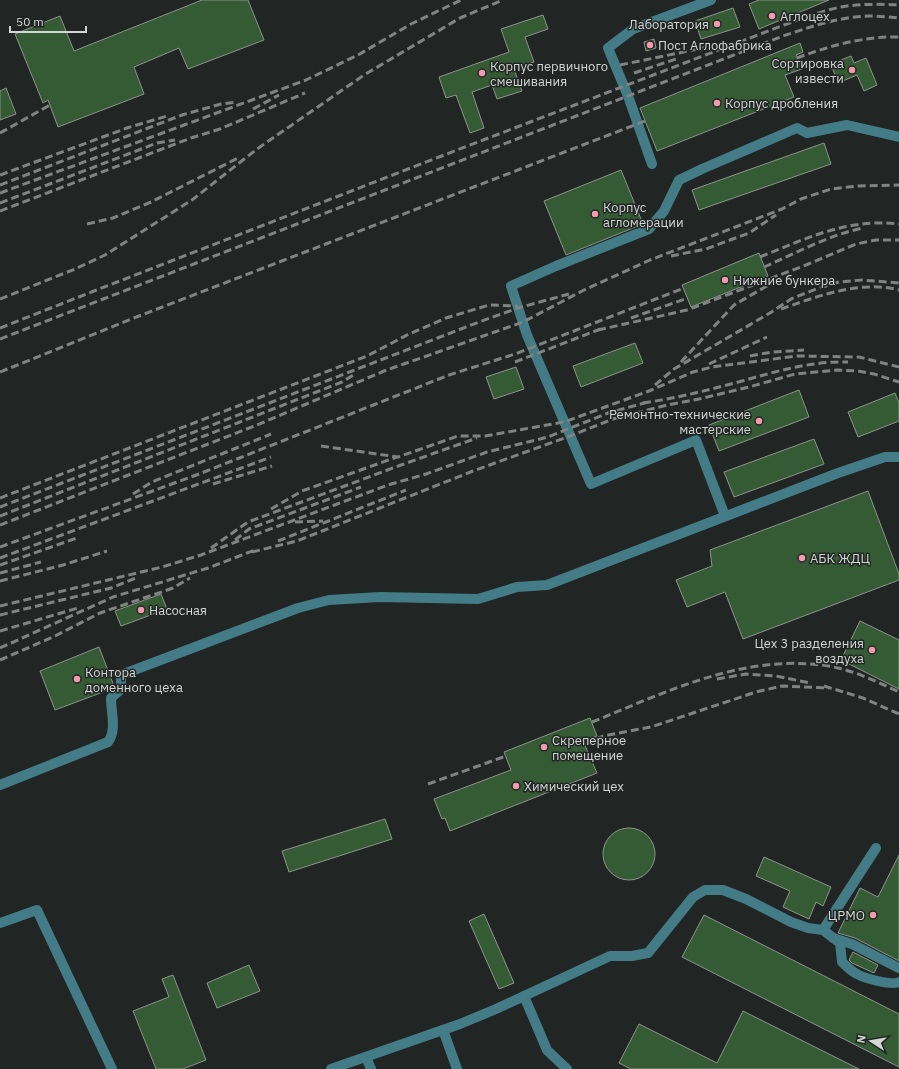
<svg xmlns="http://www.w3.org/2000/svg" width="899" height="1069" font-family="'IBM Plex Sans',sans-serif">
	<rect width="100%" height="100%" fill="#212624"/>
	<g fill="#355b34" stroke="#8e928e">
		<polygon points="202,0 248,0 264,40 188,69 179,48 134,67 144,94 58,127 48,100 43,103 15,34 60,16 74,51"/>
		<polygon points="759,0 829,0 759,29 749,4"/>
		<polygon points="733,8 740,27 701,39 695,21"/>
		<polygon points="543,15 548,29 525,37 534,62 514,69 522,91 497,99 492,85 472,92 484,128 470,133 456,95 446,98 439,77 509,52 501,29"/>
		<polygon points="654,39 656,48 646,51 644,42"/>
		<polygon points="800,43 803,52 796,55 802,69 785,75 794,97 657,151 640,108"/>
		<polygon points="851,56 854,63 866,58 877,85 864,91 857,75 838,83 831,64"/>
		<polygon points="6,88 16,114 0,120 0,91"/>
		<polygon points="824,143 831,164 699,210 692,190"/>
		<polygon points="621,170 643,224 566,255 544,201"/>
		<polygon points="759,253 768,276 691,307 682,285"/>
		<polygon points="635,343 643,363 581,387 573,366"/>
		<polygon points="516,367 524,389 494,399 486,377"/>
		<polygon points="799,390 809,417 719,451 709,425"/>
		<polygon points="895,393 899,403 899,421 858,437 848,412"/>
		<polygon points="814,439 824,464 734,497 724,472"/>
		<polygon points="868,491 899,574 899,580 743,639 725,592 687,607 676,580 712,566 710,550"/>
		<polygon points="161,594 167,609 121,626 115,611"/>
		<polygon points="860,621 899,640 899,689 841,660"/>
		<polygon points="99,647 114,686 111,689 55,710 40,671"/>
		<polygon points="590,718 597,736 583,741 597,773 450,831 445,818 442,819 434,799 511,770 504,752"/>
		<polygon points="385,819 392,839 289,872 282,851"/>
		<circle cx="629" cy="854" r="26"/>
		<polygon points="899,855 899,961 855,938 838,933 860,888 878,897"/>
		<polygon points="764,857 831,887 823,906 816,902 809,919 783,907 790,891 756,876"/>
		<polygon points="484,914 514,983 499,989 469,921"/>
		<polygon points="704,915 899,1014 899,1067 682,957"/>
		<polygon points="853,952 878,965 874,973 852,963 849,960"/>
		<polygon points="249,965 260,991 217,1008 207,983"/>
		<polygon points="173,975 206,1060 183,1069 156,1069 133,1011 169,997 162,979"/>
		<polygon points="743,1011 859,1069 631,1069 619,1063 639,1024 717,1063"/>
	</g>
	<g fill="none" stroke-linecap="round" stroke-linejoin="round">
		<g stroke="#437b86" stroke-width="10">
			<polyline points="652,164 628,96 608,48 633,29 711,0"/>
			<polyline points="725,516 696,440 591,484 527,335 511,286 556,266 649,229 664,211 679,180 702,169 797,128 807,133 847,125 899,137"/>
			<path d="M 0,785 L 108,742 C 117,730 111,713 111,698 L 121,689 L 121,675 L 298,608 L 329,600 L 380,597 L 478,599 L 517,587 L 547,585 L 838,473 L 885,457 L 899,457"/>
			<polyline points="0,923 37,910 112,1069"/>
			<polyline points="823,930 876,848"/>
			<polyline points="833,938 852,944 899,968"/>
			<polyline points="524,996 547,1050 567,1069"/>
			<polyline points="443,1030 457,1069"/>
			<polyline points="366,1057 371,1069"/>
			<path d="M 331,1069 L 460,1024 L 496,1009 L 610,956 L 632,956 L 648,953 L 693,897 L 705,890 L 723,890 L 746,899 L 791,922 L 808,928 L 823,930 L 840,943 L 842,962 C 846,966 851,971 857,974 C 864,978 892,986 899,982"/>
		</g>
		<g stroke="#7f8381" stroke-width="3" stroke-dasharray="8 4" stroke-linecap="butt">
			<path d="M 797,58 C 829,46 864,36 899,37"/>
			<polyline points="620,65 713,46"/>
			<polyline points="634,73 676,59"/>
			<polyline points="253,109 279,95"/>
			<polyline points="0,133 50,105"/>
			<polyline points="0,175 127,128 167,116"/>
			<polyline points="0,185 182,115 221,104 237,102"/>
			<polyline points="0,193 306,80 358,55 411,24 461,0"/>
			<polyline points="0,203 157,143 175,140"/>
			<polyline points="0,211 191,138 220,129 305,93"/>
			<polyline points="87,224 113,218 151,202 240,157"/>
			<polyline points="671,256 706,249 749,233 776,215"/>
			<path d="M 760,257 C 807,238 848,218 899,224"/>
			<path d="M 764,267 C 796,253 829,235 863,228"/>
			<polyline points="0,299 75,269 105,255 192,200 257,149 364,75 460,18 503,0"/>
			<path d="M 781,309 C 819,296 859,280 899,290"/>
			<polyline points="631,318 688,298"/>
			<path d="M 0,328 L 94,291 L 457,150 L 784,25 C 805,18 825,9 847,6 C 864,4 882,4 899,5"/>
			<polyline points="598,330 687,310 806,265 856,244 876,240 899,240"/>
			<path d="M 0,339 L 783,36 C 810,27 838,17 868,16 C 878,16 889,17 899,18"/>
			<polyline points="750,356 772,352 804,350"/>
			<polyline points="515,362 603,328"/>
			<polyline points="681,362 734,305 772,283"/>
			<polyline points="709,364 767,337"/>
			<polyline points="0,372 139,316 645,121"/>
			<polyline points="655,385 674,369 770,313 791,299 816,289 839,282 862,280 899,283"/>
			<path d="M 643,403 C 677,398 709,390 742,381 C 778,371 811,361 848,362"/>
			<polyline points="321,446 398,457 458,436 485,436 564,422 649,391 693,372 712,367 797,356 859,357 899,367"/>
			<polyline points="213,484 272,466"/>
			<polyline points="133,494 152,482 271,434"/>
			<polyline points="0,498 367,356 409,334 446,318 489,305 518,306"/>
			<polyline points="0,507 479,322 518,308 569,294"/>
			<polyline points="271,509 302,491 397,457"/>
			<polyline points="0,516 342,382 355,374"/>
			<polyline points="295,522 323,521"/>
			<polyline points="0,525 257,425 384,371 523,322 584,290 650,260 782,209 801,199 831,189 858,186 899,185"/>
			<polyline points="235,540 249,529 361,487"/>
			<polyline points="278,541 406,490"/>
			<polyline points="0,547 199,474 449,375 515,354 684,288"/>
			<polyline points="211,548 248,522 401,465 477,438"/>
			<polyline points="252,552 297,541 473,471 570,436 613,419 667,405 699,399 749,387 795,374 837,370 858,371 874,374 899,382"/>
			<polyline points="0,558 271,457"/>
			<polyline points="0,565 77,538"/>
			<polyline points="0,573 41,562"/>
			<polyline points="0,581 63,565 107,551"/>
			<polyline points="0,606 162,567 201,555 388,485 426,474 487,452 548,437 608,413 648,402"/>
			<polyline points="0,615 111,588 136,578"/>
			<polyline points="0,631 78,608"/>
			<polyline points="0,648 113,597 208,568 255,550"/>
			<polyline points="0,660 53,637 100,613 173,588 190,578"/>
			<polyline points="717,679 746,674 776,676 810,683"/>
			<polyline points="824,686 863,698 899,714"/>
			<path d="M 592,722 C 669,691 748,651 834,667 C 857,672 878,682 899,692"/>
			<polyline points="585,744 603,736 651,727 756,692 782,686 829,688"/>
			<polyline points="428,784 506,756"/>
		</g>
	</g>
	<g fill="#f29aae" stroke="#212624" stroke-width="1.5">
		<circle cx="772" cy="16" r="4"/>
		<circle cx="717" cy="24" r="4"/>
		<circle cx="650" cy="45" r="4"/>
		<circle cx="852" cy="70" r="4"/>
		<circle cx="482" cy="73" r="4"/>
		<circle cx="717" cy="103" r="4"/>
		<circle cx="595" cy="214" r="4"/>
		<circle cx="725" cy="280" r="4"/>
		<circle cx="759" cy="421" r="4"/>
		<circle cx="802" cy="558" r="4"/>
		<circle cx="141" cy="610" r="4"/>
		<circle cx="872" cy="650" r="4"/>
		<circle cx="77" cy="679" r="4"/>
		<circle cx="544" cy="747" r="4"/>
		<circle cx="516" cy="786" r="4"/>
		<circle cx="873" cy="915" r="4"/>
	</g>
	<g text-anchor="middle" stroke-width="3" stroke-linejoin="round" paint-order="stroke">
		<g font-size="13" fill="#d4d7d6" stroke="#212624" text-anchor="start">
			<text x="780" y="21">Аглоцех</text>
			<text x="709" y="29" text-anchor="end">Лаборатория</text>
			<text x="658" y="50">Пост Аглофабрика</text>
			<text x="844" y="68" text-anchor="end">Сортировка<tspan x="844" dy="15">извести</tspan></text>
			<text x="490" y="71">Корпус первичного<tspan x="490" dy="15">смешивания</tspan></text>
			<text x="725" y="108">Корпус дробления</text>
			<text x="603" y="212">Корпус<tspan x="603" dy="15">агломерации</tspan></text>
			<text x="733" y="285">Нижние бункера</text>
			<text x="751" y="419" text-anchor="end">Ремонтно-технические<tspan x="751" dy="15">мастерские</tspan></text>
			<text x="810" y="563">АБК ЖДЦ</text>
			<text x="149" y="615">Насосная</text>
			<text x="864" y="648" text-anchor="end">Цех 3 разделения<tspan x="864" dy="15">воздуха</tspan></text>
			<text x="85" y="677">Контора<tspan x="85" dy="15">доменного цеха</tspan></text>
			<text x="552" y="745">Скреперное<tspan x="552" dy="15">помещение</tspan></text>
			<text x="524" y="791">Химический цех</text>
			<text x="865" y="920" text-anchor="end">ЦРМО</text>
		</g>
	</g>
	<g transform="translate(871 1041) rotate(282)" stroke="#212624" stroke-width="3" paint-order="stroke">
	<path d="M0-3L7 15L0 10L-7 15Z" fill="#d4d7d6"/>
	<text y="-6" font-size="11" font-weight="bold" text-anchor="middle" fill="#d4d7d6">N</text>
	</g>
	<path d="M10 26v6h76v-6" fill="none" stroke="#d4d7d6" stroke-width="2"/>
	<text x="16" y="26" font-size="12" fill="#d4d7d6" stroke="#212624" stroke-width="3" paint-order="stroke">50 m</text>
</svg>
